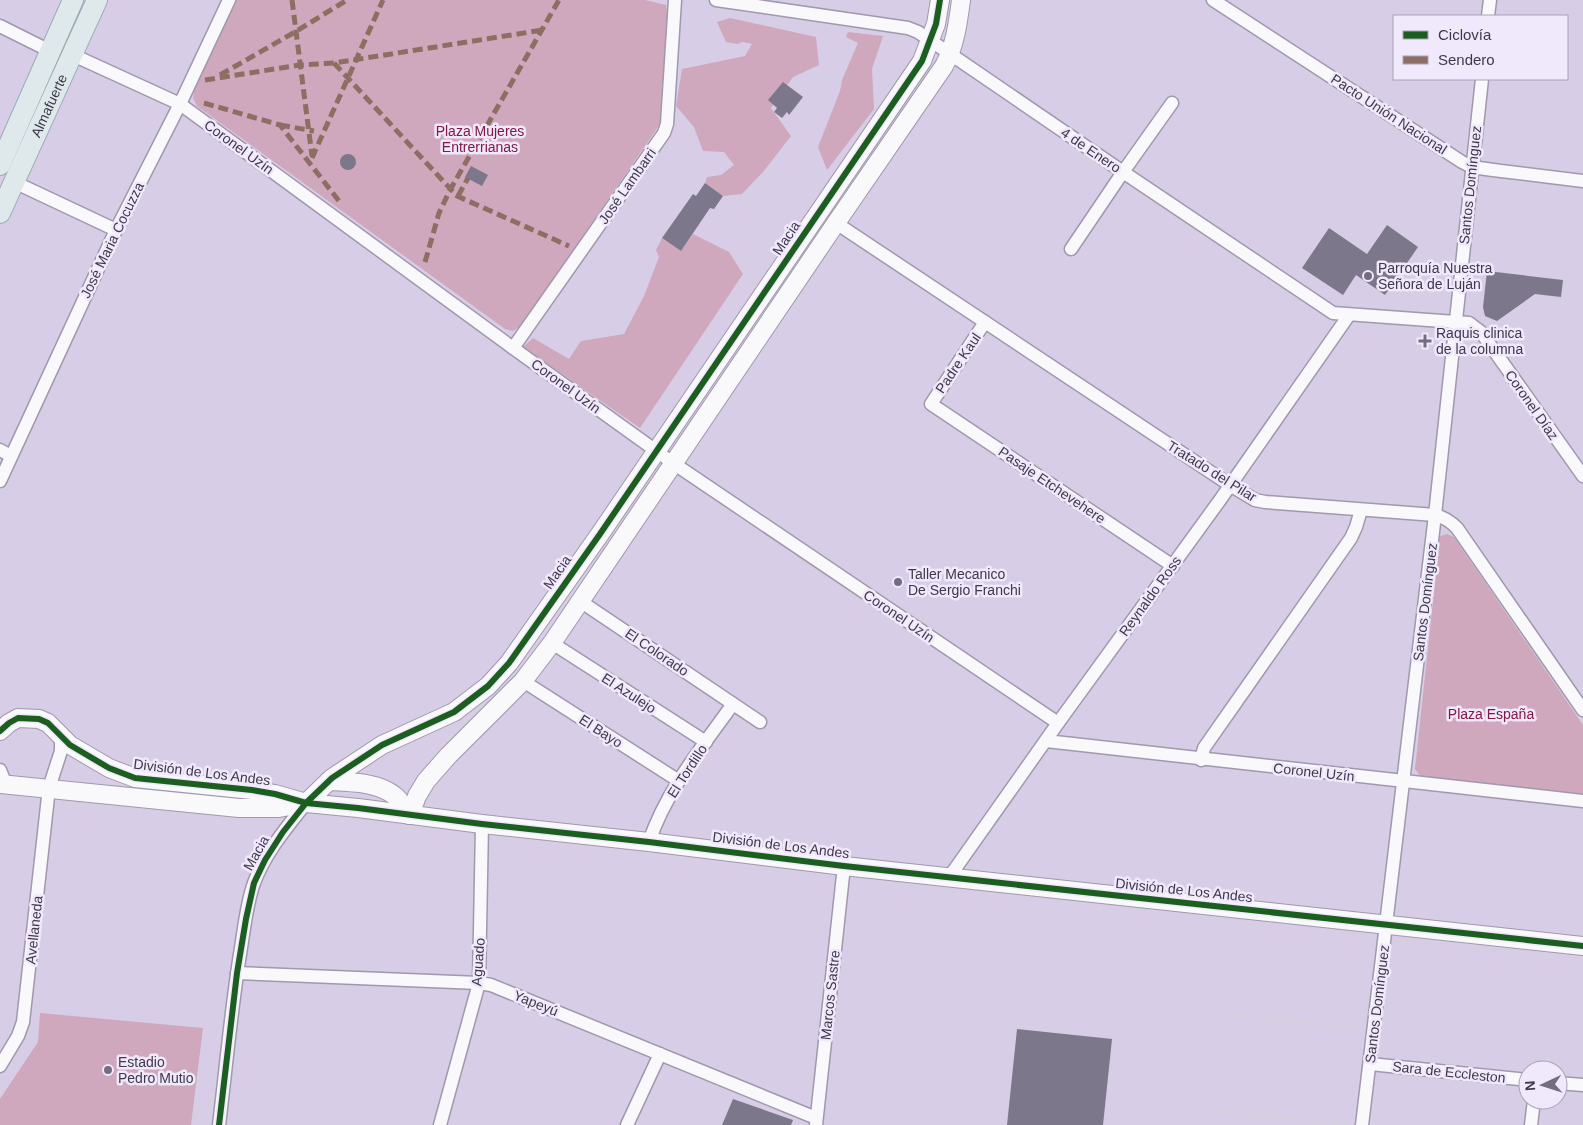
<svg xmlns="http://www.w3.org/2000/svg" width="1583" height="1125" font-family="Arial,sans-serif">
	<rect width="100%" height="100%" fill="#d7cde7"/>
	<g fill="#d0a8bd">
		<polygon points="235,0 645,0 666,5 668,17 660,124 521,326 513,331 505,329 197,106 193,98 194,88"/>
		<polygon points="730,18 816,37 819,65 793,77 771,108 791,136 763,172 742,194 723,196 705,183 707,177 721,175 734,165 724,152 703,151 694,127 676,106 682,69 745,56 752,44 743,42 737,44 726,42 717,22"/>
		<polygon points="848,32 883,36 872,69 874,109 827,170 818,147 840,91 842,80 858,43 846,37"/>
		<polygon points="693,234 729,252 743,274 640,428 523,347 533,338 569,359 581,341 624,334 644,296 659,257 656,250 662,238 681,251"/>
		<polygon points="1447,534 1454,537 1583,725 1583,796 1420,776 1415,769 1440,536"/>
		<polygon points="40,1013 203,1028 191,1125 0,1125 0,1099 38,1042"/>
	</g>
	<g fill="#7c778a">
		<polygon points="783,82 803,97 789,115 787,112 782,118 774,112 777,108 768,100"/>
		<circle cx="348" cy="162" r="8"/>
		<polygon points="471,166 488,175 482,186 465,177"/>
		<polygon points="705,183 723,196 714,209 710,208 681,251 662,238 693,194 696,196"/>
		<polygon points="1387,225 1418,247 1385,295 1356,275 1343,295 1302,268 1329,228 1367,254"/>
		<polygon points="1487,271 1563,280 1561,297 1535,294 1497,321 1485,316 1483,307"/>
		<polygon points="1017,1029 1112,1039 1103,1125 1007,1125"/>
		<polygon points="733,1099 793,1120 791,1125 722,1125"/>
	</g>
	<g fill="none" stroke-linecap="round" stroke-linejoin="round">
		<g stroke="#a098ac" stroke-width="15">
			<g id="street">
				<polyline points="716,0 908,28 918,32 1123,172 1333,313 1469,323 1481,332 1583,476"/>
				<polyline points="1213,0 1462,162 1472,167 1493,170 1583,181"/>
				<polyline points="1488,16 1490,0"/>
				<polyline points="0,26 50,51"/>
				<polyline points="73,55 180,104 191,112 513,348 673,463 1058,723"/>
				<polyline points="14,182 116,230"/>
				<path d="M 836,223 L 1230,485 L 1255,500 L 1265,502 L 1435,515 C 1444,517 1450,521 1457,528 L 1583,710"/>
				<polyline points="1071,249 1123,172 1172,103"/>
				<polyline points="985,322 931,404 1173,566"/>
				<polyline points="513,348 664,133 667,124 675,0"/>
				<polyline points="0,450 11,456"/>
				<polyline points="0,481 116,230 180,104 229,0"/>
				<polyline points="580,601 760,722"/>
				<polyline points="552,643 706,742"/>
				<polyline points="523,681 679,781"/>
				<polyline points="1046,741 1583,801"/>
				<polyline points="1201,760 1204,748 1351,538 1356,527 1361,510"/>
				<polyline points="0,770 6,785"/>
				<path d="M 649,842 C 666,791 702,747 733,704"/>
				<polyline points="950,876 1058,723 1220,500 1349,315"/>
				<polyline points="237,973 479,983 491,985 816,1118"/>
				<polyline points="1370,1064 1528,1080"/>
				<polyline points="0,1066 18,1036 23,1022 49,788 61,751 61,737"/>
				<polyline points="1558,1083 1583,1085"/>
				<path d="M 219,1125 C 226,1068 231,1011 240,954 C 244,931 246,905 254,883 C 265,853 287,827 306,803"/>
				<polyline points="440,1125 479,983 482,824"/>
				<polyline points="627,1125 660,1054"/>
				<polyline points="816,1125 844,866"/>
				<polyline points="1362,1125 1435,515 1482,79"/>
				<polyline points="1531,1125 1534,1100"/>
			</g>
		</g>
		<g stroke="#a098ac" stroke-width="20">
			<g id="secondary">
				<polyline points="0,731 9,723 18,718 39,719 48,723 70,745 109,768 135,778 252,790 275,794 306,803 358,808 482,824 649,842 844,866 1583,946"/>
				<path d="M 329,781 C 350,782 378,782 395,796 C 401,801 405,809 410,815"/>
				<polyline points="0,784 239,808 279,808 301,804"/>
				<polyline points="306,803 332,778 382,745 454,712 488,686 509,663 600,534 922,61 936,24 940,0"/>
				<path d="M 410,815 L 417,796 L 426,781 L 448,756 L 523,681 L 552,643 L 836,223 L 944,66 C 955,46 958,23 961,0"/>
			</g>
		</g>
		<g stroke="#99aab4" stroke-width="22">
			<g id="primary">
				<polyline points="0,165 73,0"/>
				<path id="s1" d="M 0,213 L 97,0"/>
			</g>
		</g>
		<g stroke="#d4d0d9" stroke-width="2.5" stroke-dasharray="4 2.5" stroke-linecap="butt">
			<polyline points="1231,1016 1361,1028"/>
			<polyline points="1215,1111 1347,1125"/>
		</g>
		<use href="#street" stroke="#f9f8fb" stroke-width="12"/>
		<use href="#secondary" stroke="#f9f8fb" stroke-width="18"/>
		<use href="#primary" stroke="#dfe9eb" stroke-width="20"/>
		<g stroke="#8d6e63" stroke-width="5" stroke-dasharray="10 5" stroke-linecap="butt">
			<polyline points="292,0 312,156"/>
			<polyline points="334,63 457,196 569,246"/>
			<polyline points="220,75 295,32 347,0"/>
			<polyline points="205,80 300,65 334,63 543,30"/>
			<polyline points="204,103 280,125 339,201"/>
			<polyline points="280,125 314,131"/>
			<polyline points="312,158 383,0"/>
			<polyline points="458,196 468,178"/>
			<polyline points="425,262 439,213 450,190 559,0"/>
		</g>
		<g stroke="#f0e9fc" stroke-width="9">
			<g id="cycleway">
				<polyline points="0,731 9,723 18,718 39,719 48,723 70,745 109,768 135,778 252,790 275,794 306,803 358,808 482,824 649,842 844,866 1583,946"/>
				<polyline points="219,1125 237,973 246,919 254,883 265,860 283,832 306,803 332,778 382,745 454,712 488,686 509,663 600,534 922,61 936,24 940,0"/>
			</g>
		</g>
		<use href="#cycleway" stroke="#1b5e20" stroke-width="6"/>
	</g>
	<g fill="#746c81" stroke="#f0e9fc" stroke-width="2">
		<circle cx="1368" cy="276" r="5"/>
		<path d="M1422.5 333.5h5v5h5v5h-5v5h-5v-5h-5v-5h5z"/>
		<circle cx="898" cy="582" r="5"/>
		<circle cx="108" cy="1070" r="5"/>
	</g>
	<g text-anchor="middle" stroke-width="5" stroke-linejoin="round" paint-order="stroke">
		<g font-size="14" fill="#3f384a" stroke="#f0e9fc">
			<text dy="5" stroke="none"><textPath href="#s1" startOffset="118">Almafuerte</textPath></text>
			<text transform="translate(1389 114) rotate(33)" y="5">Pacto Unión Nacional</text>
			<text transform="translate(239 147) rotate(36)" y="5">Coronel Uzín</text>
			<text transform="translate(1091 150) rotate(34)" y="5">4 de Enero</text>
			<text transform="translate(1470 185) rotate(-84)" y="5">Santos Domínguez</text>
			<text transform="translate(627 186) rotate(-55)" y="5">José Lambarri</text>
			<text transform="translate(786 238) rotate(-56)" y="5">Macia</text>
			<text transform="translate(112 240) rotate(-64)" y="5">José Maria Cocuzza</text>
			<text transform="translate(958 363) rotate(-56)" y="5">Padre Kaul</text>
			<text transform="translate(566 386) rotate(36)" y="5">Coronel Uzín</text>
			<text transform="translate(1532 405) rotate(55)" y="5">Coronel Díaz</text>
			<text transform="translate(1212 471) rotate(32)" y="5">Tratado del Pilar</text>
			<text transform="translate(1052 485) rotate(34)" y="5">Pasaje Etchevehere</text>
			<text transform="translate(557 572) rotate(-55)" y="5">Macia</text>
			<text transform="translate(1150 596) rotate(-54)" y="5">Reynaldo Ross</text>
			<text transform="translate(1425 602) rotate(-83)" y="5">Santos Domínguez</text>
			<text transform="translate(899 616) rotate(34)" y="5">Coronel Uzín</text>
			<text transform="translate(657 652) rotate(34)" y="5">El Colorado</text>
			<text transform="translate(629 693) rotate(33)" y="5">El Azulejo</text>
			<text transform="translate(601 731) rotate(33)" y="5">El Bayo</text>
			<text transform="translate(687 771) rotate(-57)" y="5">El Tordillo</text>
			<text transform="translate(202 772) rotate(7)" y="5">División de Los Andes</text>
			<text transform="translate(1314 772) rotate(6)" y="5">Coronel Uzín</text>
			<text transform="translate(781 845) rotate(7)" y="5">División de Los Andes</text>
			<text transform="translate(256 853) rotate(-61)" y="5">Macia</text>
			<text transform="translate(1184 890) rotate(6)" y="5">División de Los Andes</text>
			<text transform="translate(34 930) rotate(-84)" y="5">Avellaneda</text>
			<text transform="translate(478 962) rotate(-86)" y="5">Aguado</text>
			<text transform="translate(830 995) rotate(-84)" y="5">Marcos Sastre</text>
			<text transform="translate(536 1003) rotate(22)" y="5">Yapeyú</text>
			<text transform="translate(1377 1004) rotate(-83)" y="5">Santos Domínguez</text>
			<text transform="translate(1449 1072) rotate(6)" y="5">Sara de Eccleston</text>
		</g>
		<g font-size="14" fill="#831744" stroke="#f0e9fc">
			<text x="480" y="136">Plaza Mujeres<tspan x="480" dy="16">Entrerrianas</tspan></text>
			<text x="1491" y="719">Plaza España</text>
		</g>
		<g font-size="14" fill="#3f384a" stroke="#f0e9fc" text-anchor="start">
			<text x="1378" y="273">Parroquía Nuestra<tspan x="1378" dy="16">Señora de Luján</tspan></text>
			<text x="1436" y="338">Raquis clinica<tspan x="1436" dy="16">de la columna</tspan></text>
			<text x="908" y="579">Taller Mecanico<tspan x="908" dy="16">De Sergio Franchi</tspan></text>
			<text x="118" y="1067">Estadio<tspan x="118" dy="16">Pedro Mutio</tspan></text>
		</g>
	</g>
	<rect x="1393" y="15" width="175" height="65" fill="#f0e9fc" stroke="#a9a2b5"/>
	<rect x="1403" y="31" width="25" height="8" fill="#1b5e20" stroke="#a9a2b5"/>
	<text x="1438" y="40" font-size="15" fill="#3f384a">Ciclovía</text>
	<rect x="1403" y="56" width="25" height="8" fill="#8d6e63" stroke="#a9a2b5"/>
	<text x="1438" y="65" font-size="15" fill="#3f384a">Sendero</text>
	<g transform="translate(1543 1085) rotate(266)"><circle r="24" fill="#f0e9fc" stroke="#a9a2b5"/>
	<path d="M0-4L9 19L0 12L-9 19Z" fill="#746c81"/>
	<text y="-8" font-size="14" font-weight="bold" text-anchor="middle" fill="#3f384a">N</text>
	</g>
</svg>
